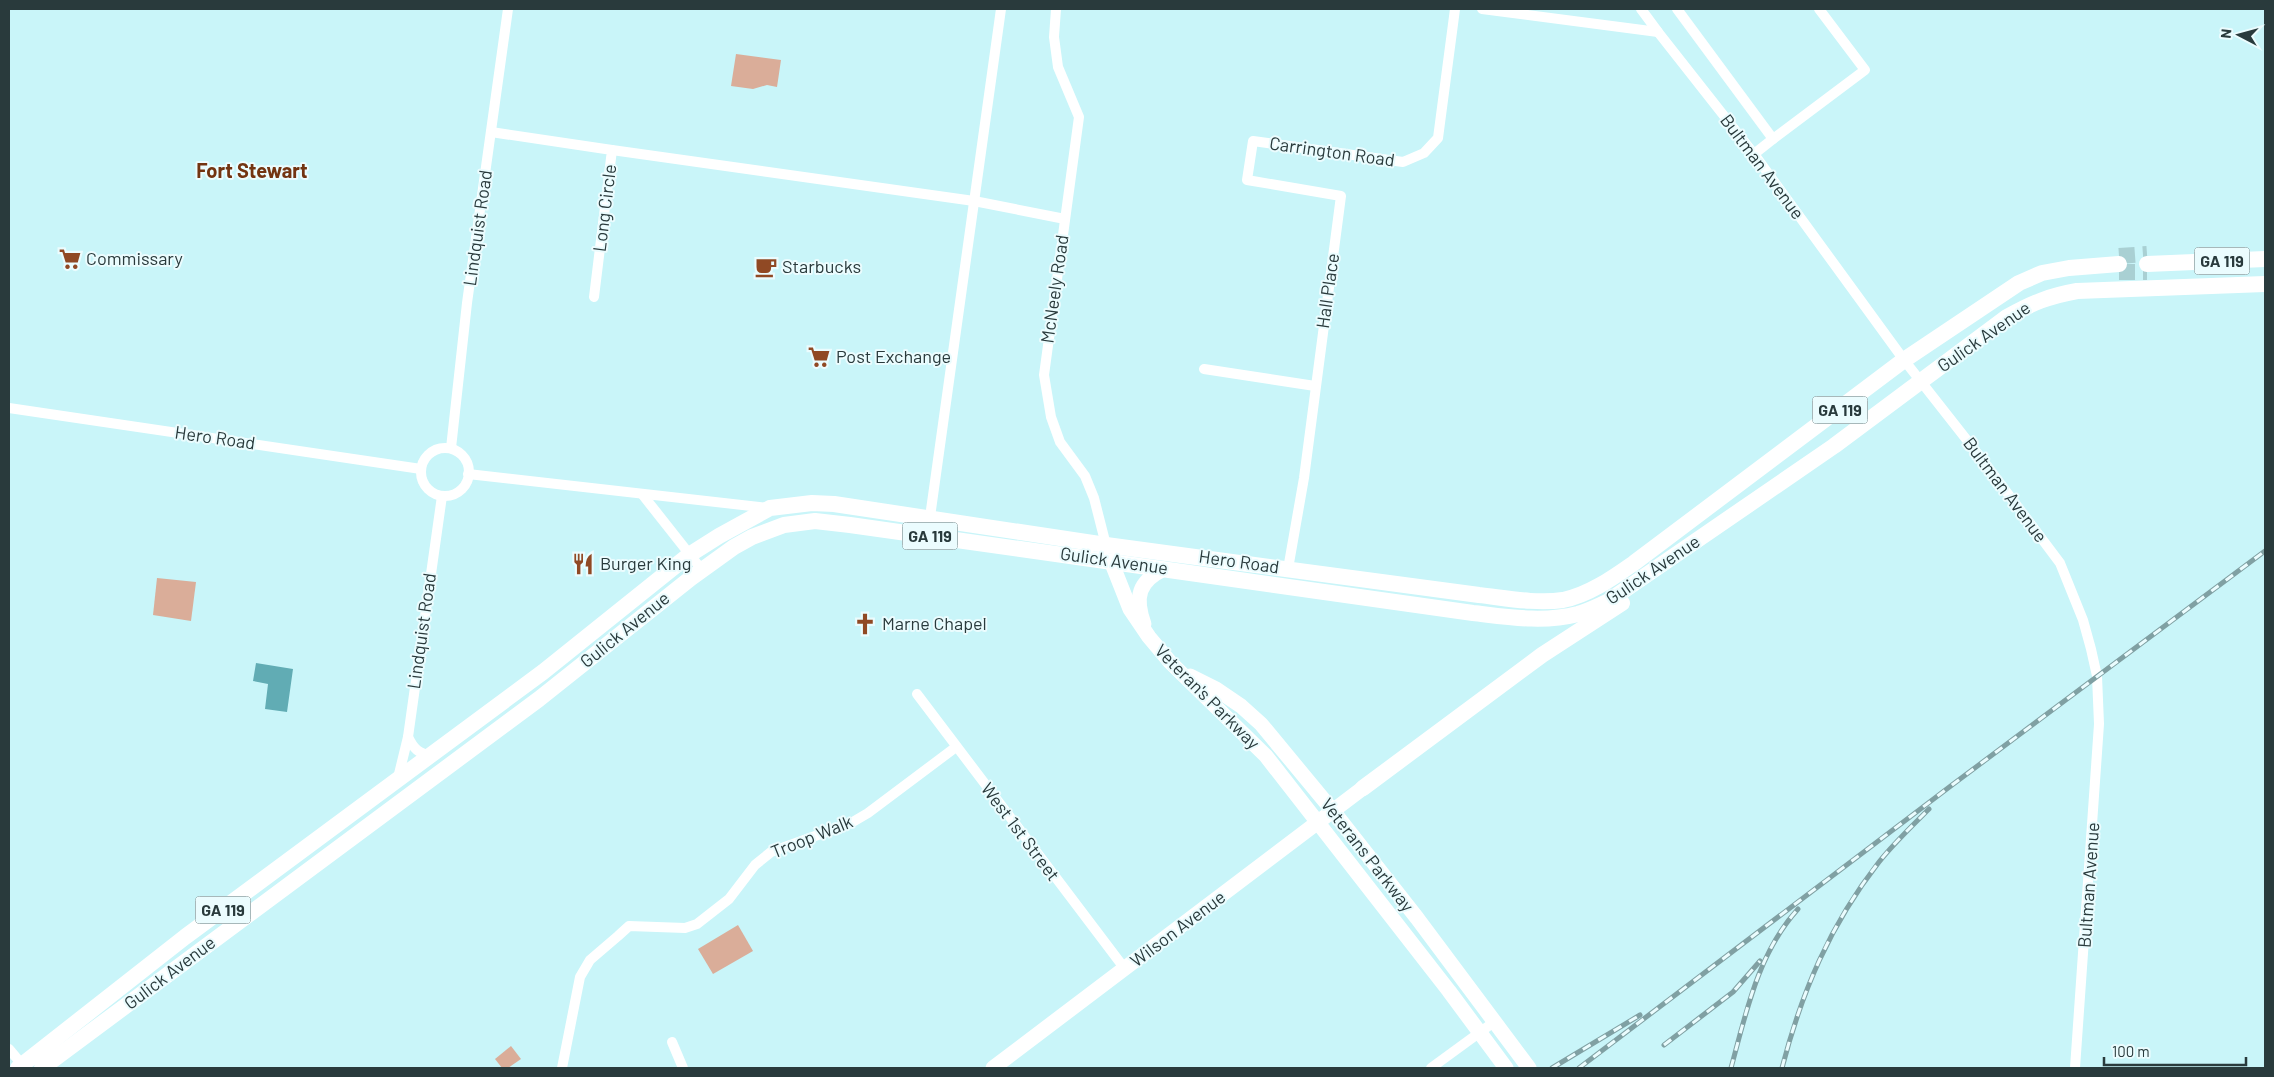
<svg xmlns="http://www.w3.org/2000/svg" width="2274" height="1077" font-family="Barlow,sans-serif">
	<rect width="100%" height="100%" fill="#c9f5f9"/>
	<g fill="#daad99">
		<polygon points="736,54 781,60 777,87 767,85 753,89 731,86"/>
		<polygon points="157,578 196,582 191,621 153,615"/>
		<polygon points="738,925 753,951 713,974 698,949"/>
		<polygon points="511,1046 521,1059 508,1068 502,1068 495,1059"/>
	</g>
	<polygon fill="#61acb4" points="256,663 293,669 287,712 265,709 268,684 253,681"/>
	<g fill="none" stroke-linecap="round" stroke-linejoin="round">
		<g stroke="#a9d0d3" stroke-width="16" stroke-dasharray="16 8" stroke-linecap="butt">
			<polyline points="2119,256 2147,254"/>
			<polyline points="2119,272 2147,272"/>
		</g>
		<g stroke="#fff" stroke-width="10">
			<polyline points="1056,9 1054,37 1058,67 1079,117 1044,375 1051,417 1060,442 1085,476 1094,498 1107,549"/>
			<polyline points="1482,9 1658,32"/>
			<polyline points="1641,9 1658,32 1754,154 1904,360 1981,458 2060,563 2083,620 2091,649 2097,676 2099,724 2075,1068"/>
			<polyline points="1677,9 1773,139 1754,154"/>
			<polyline points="491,132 612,150 594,297"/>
			<polyline points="1773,139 1865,70 1819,9"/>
			<polyline points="612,150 974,201 1065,219"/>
			<polyline points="1204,369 1315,386"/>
			<polyline points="9,408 421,469"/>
			<polyline points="451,448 467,303 508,9"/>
			<circle cx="445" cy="472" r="24"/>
			<polyline points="468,474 769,508"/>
			<polyline points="642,494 702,570"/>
			<polyline points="930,517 1001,9"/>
			<polyline points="1288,569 1304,478 1341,196 1247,180 1253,141 1403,162 1424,153 1438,138 1455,9"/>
			<polyline points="917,694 1125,969"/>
			<path d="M 408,737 C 414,749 418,753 431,756"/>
			<polyline points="398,778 408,737 442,496"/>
			<polyline points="672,1042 683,1068"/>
			<polyline points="9,1049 25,1068"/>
			<polyline points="562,1068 580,977 590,960 618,936 629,926 685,928 697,924 729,899 755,865 771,852 851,823 868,813 956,747"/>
			<polyline points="1431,1068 1494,1022"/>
		</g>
		<g stroke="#fff" stroke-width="15">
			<polyline points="1111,561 1130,609 1149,637 1170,662 1266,756 1449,991 1506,1068"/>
			<path d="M 1144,624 C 1134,597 1139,581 1164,569"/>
			<polyline points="1190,676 1216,689 1241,706 1261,724 1333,811 1417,918 1529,1068"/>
			<polyline points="993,1068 1363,788"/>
		</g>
		<g stroke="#fff" stroke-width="16">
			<polyline points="2147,264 2265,259"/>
			<polyline points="1363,788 1542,655 1622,603"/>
			<path d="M 18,1068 L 185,937 L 543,672 L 689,555 L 719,536 L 770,508 L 812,503 L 834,504 L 1106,545 L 1479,595 C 1506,598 1536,604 1563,600 C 1589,595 1614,577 1634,563 L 1904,360 L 2019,283 L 2042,273 L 2069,268 L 2119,264"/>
			<path d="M 42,1068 L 539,699 L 691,578 L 734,547 L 752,537 L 784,525 L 815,521 L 850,525 L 1473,613 C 1508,617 1543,623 1578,614 C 1588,611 1598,606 1607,602 L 1834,446 L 2007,317 C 2032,303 2049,296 2077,291 L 2265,284"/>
		</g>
		<g stroke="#80a0a3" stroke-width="5">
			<g id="rail">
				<polyline points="1664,1045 1733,992 1760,961"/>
				<polyline points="1552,1068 1640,1015"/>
				<polyline points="1579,1068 1952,785 2265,551"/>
				<path d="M 1731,1068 C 1746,1013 1758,953 1798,909"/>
				<path d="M 1782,1068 C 1802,991 1830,925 1879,862 C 1894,843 1912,826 1929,809"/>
			</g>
		</g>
		<use href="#rail" stroke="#ebfcfe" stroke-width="3" stroke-dasharray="9" stroke-linecap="butt"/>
	</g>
	<defs>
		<g id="supermarket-bare" transform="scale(1.725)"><path d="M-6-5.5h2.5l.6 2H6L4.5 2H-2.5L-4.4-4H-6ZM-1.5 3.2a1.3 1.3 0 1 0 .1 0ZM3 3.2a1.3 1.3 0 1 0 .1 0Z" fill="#904924" stroke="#ebfcfe" stroke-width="2.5" paint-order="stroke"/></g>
		<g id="cafe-bare" transform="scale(1.725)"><path d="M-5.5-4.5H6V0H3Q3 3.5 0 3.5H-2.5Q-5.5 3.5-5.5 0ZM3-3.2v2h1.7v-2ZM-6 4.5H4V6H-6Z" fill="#904924" stroke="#ebfcfe" stroke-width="2.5" paint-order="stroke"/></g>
		<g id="restaurant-bare" transform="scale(1.725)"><path d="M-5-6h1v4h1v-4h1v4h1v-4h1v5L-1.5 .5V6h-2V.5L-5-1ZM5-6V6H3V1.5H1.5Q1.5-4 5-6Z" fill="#904924" stroke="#ebfcfe" stroke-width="2.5" paint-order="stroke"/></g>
		<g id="church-bare" transform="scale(1.725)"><path d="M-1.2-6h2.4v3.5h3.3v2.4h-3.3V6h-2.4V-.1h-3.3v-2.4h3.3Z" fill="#904924" stroke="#ebfcfe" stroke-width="2.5" paint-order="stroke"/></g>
	</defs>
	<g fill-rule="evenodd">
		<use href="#supermarket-bare" x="70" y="259"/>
		<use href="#cafe-bare" x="766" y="267"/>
		<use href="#supermarket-bare" x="819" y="357"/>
		<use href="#restaurant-bare" x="583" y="564"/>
		<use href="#church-bare" x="865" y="624"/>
	</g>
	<g text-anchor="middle" stroke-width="4" stroke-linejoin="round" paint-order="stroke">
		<g fill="#ebfcfe" stroke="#637476" stroke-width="1">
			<rect x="2194.5" y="247.5" width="55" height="27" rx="4"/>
			<rect x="1812.5" y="396.5" width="55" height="27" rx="4"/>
			<rect x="902.5" y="522.5" width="55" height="27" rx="4"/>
			<rect x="195.5" y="896.5" width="55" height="27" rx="4"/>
		</g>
		<g font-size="16" font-weight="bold" fill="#293a3c">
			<text x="2222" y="267">GA 119</text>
			<text x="1840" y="416">GA 119</text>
			<text x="930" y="542">GA 119</text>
			<text x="223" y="916">GA 119</text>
		</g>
		<g font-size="18" fill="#293a3c" stroke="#ebfcfe">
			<text transform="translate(1332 152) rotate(8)" y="6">Carrington Road</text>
			<text transform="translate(1762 167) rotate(53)" y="6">Bultman Avenue</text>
			<text transform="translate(605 208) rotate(-83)" y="6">Long Circle</text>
			<text transform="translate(478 228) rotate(-82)" y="6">Lindquist Road</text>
			<text transform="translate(1055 289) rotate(-82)" y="6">McNeely Road</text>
			<text transform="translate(1328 291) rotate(-82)" y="6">Hall Place</text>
			<text transform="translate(1984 337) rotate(-35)" y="6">Gulick Avenue</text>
			<text transform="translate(215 438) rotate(8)" y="6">Hero Road</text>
			<text transform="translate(2005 490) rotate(53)" y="6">Bultman Avenue</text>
			<text transform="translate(1114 561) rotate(8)" y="6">Gulick Avenue</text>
			<text transform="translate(1239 562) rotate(8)" y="6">Hero Road</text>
			<text transform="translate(1653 570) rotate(-34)" y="6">Gulick Avenue</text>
			<text transform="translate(625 630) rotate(-39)" y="6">Gulick Avenue</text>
			<text transform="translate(422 631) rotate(-82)" y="6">Lindquist Road</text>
			<text transform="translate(1207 697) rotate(45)" y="6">Veteran's Parkway</text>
			<text transform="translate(1020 832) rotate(53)" y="6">West 1st Street</text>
			<text transform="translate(812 837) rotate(-22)" y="6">Troop Walk</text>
			<text transform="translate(1367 855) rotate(52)" y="6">Veterans Parkway</text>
			<text transform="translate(2089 885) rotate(-86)" y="6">Bultman Avenue</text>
			<text transform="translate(1178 929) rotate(-37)" y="6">Wilson Avenue</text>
			<text transform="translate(170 973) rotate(-37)" y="6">Gulick Avenue</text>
		</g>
		<g font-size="18" fill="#293a3c" stroke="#ebfcfe" text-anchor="start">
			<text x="86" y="265">Commissary</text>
			<text x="782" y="273">Starbucks</text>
			<text x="836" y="363">Post Exchange</text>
			<text x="600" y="570">Burger King</text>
			<text x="882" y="630">Marne Chapel</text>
		</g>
		<g font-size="20" font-weight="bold" fill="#733411" stroke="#ebfcfe">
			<text x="252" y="178">Fort Stewart</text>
		</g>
	</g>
	<rect width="2274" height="1077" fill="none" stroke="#293a3c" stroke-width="20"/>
	<g transform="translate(2239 35) rotate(276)" stroke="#ebfcfe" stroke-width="4" paint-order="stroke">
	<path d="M0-4L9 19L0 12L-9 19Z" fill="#293a3c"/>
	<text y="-8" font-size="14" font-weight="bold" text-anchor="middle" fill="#293a3c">N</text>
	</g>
	<path d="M2104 1057v8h142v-8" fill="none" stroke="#293a3c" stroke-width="2.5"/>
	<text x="2112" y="1057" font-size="15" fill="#293a3c" stroke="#ebfcfe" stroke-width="4" paint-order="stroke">100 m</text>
</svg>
